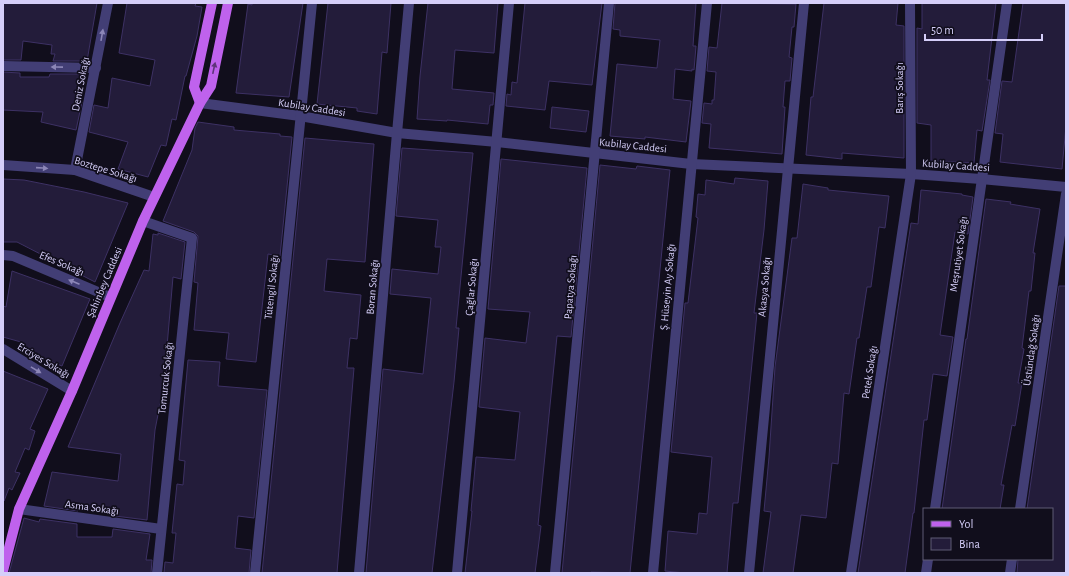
<svg xmlns="http://www.w3.org/2000/svg" width="1069" height="576" font-family="'Alegreya Sans',sans-serif">
	<rect width="100%" height="100%" fill="#110e1c"/>
	<g fill="#231c3a" stroke="#3d3164">
		<polygon points="3,3 97,3 87,61 53,61 55,54 51,54 52,45 23,41 21,60 3,60"/>
		<polygon points="127,3 196,3 195,6 202,7 197,36 186,76 185,76 176,120 172,119 166,146 161,145 148,177 118,169 128,142 89,132 94,105 108,108 112,78 150,86 155,60 119,53"/>
		<polygon points="252,3 303,3 289,97 236,93 248,4 252,5"/>
		<polygon points="328,3 391,3 387,53 382,52 377,114 357,111 357,108 317,104"/>
		<polygon points="428,3 498,3 494,53 455,50 452,89 494,93 493,105 490,105 488,124 447,120 447,121 417,119 420,76"/>
		<polygon points="525,3 602,3 592,85 549,81 545,110 506,106 507,94 511,95 512,82 517,83"/>
		<polygon points="615,3 696,3 693,46 696,46 694,70 692,69 692,71 675,69 673,99 691,101 686,142 645,137 645,139 610,136 617,64 657,68 660,40 620,36 620,30 613,29"/>
		<polygon points="722,3 796,4 794,27 792,27 789,57 792,58 790,81 785,81 783,107 785,107 782,154 709,148 711,124 702,123 704,103 712,104 712,100 714,100 716,72 707,71 709,47 717,48"/>
		<polygon points="824,3 898,3 896,25 904,26 904,158 842,153 842,159 806,155 811,97 813,97"/>
		<polygon points="922,3 996,3 987,80 990,80 982,131 977,130 974,163 931,161 931,125 917,123 917,28 922,29"/>
		<polygon points="1023,3 1066,3 1066,126 1062,169 1000,162 1003,134 995,133 1002,81 1012,82"/>
		<polygon points="3,72 20,73 20,77 49,77 50,74 85,74 80,102 82,102 76,130 41,122 43,112 3,110"/>
		<polygon points="552,107 589,111 586,132 550,128"/>
		<polygon points="198,122 234,127 234,130 280,134 280,136 292,137 280,256 268,254 256,362 226,359 229,333 194,330 198,283 194,282 198,236 194,232 163,221 192,150 195,128"/>
		<polygon points="305,138 374,144 365,262 327,259 324,291 361,295 357,339 350,338 347,368 354,368 337,573 262,573"/>
		<polygon points="402,148 473,153 456,328 459,328 454,382 432,573 366,573 383,369 423,374 431,298 390,294 392,269 438,274 441,247 435,247 438,220 396,216"/>
		<polygon points="501,159 587,168 571,337 557,336 538,525 541,526 535,573 465,573 472,511 471,511 476,457 515,460 520,412 479,407 485,338 526,343 530,312 488,309"/>
		<polygon points="600,165 636,169 637,166 670,170 668,189 630,573 591,572 591,573 562,573"/>
		<polygon points="735,178 768,181 764,230 754,313 757,313 738,503 733,503 727,573 685,573 665,571 668,531 697,534 699,513 707,514 712,457 671,452 685,303 688,303 698,218 696,217 698,194 705,195 706,180 734,184"/>
		<polygon points="3,179 24,180 84,192 128,203 95,282 17,242 3,242"/>
		<polygon points="803,184 828,188 828,190 889,196 885,228 879,227 871,287 867,287 859,338 857,338 849,394 844,393 838,464 832,463 826,518 801,515 793,573 763,573 771,512 764,511 769,457 775,367 792,238 797,238"/>
		<polygon points="921,190 962,194 962,195 973,197 968,234 955,232 948,280 940,335 953,337 947,376 933,374 927,420 924,420 914,513 913,513 905,573 858,573 911,223 918,224"/>
		<polygon points="986,199 1011,202 1010,204 1040,209 1033,253 1035,253 1031,291 1029,291 1022,348 1024,349 1018,383 1022,383 1015,426 1012,425 1001,485 1004,485 1000,509 942,509 966,339 967,339"/>
		<polygon points="158,233 185,242 181,279 173,277 166,358 169,358 155,430 147,520 115,516 116,513 103,512 103,510 78,508 78,511 44,506 52,472 118,481 121,454 68,447 120,323 144,270 149,271 153,234 158,235"/>
		<polygon points="12,271 90,299 62,366 45,359 19,347 21,342 3,337 3,306 6,307"/>
		<polygon points="1059,286 1066,286 1066,573 1017,573 1018,559 1052,559 1052,509 1027,509"/>
		<polygon points="188,360 220,362 218,386 267,390 254,518 238,516 235,548 251,550 249,573 164,573 165,562 173,563 176,533 172,533 177,484 183,485 185,461 179,460"/>
		<polygon points="3,371 48,389 30,429 35,431 29,450 25,448 15,472 20,473 12,490 9,488 4,501"/>
		<polygon points="24,518 39,522 40,519 77,524 77,537 112,537 113,529 150,534 146,560 152,560 151,573 9,573"/>
	</g>
	<g fill="none" stroke-linecap="round" stroke-linejoin="round">
		<g stroke="#423e75" stroke-width="10">
			<polyline points="3,66 96,68"/>
			<polyline points="200,103 300,116 397,133 497,142 691,164 911,174 981,179 1066,187"/>
			<polyline points="3,165 75,170 154,197"/>
			<polyline points="75,170 108,3"/>
			<polyline points="143,221 192,238 157,573"/>
			<polyline points="3,255 13,256 110,297"/>
			<polyline points="3,349 72,391"/>
			<polyline points="19,509 161,529"/>
			<polyline points="935,509 1007,3"/>
			<polyline points="1020,509 1066,194"/>
			<polyline points="255,573 312,3"/>
			<polyline points="359,573 397,133 409,3"/>
			<polyline points="457,573 509,3"/>
			<polyline points="555,573 609,3"/>
			<polyline points="653,573 707,3"/>
			<polyline points="749,573 804,3"/>
			<polyline points="851,573 911,174 910,3"/>
			<polyline points="926,573 928,559"/>
			<polyline points="1010,573 1012,559"/>
		</g>
		<g stroke="#bf62ed" stroke-width="10">
			<polyline points="200,103 194,87 212,3"/>
			<polyline points="3,571 19,509 72,391 143,221 200,103 211,86 228,3"/>
		</g>
	</g>
	<defs><path id="oneway-solid" d="M-6-.8H1V-3.2L6.5 0L1 3.2V.8H-6Z"/></defs>
	<g fill="#8c86b7">
		<use href="#oneway-solid" transform="translate(102 35) rotate(-80)"/>
		<use href="#oneway-solid" transform="translate(57 67) rotate(-179)"/>
		<use href="#oneway-solid" transform="translate(42 168) rotate(4)"/>
		<use href="#oneway-solid" transform="translate(74 282) rotate(-157)"/>
		<use href="#oneway-solid" transform="translate(36 370) rotate(31)"/>
	</g>
	<use fill="#5f347a" href="#oneway-solid" transform="translate(214 68) rotate(-78)"/>
	<g text-anchor="middle" stroke-width="3.5" stroke-linejoin="round" paint-order="stroke">
		<g font-size="11" fill="#d5cef9" stroke="#110e1c">
			<text transform="translate(80 84) rotate(-79)" y="4">Deniz Sokağı</text>
			<text transform="translate(899 88) rotate(-90)" y="4">Barış Sokağı</text>
			<text transform="translate(312 107) rotate(9)" y="4">Kubilay Caddesi</text>
			<text transform="translate(633 145) rotate(6)" y="4">Kubilay Caddesi</text>
			<text transform="translate(956 165) rotate(4)" y="4">Kubilay Caddesi</text>
			<text transform="translate(106 169) rotate(17)" y="4">Boztepe Sokağı</text>
			<text transform="translate(958 254) rotate(-82)" y="4">Meşrutiyet Sokağı</text>
			<text transform="translate(62 263) rotate(23)" y="4">Efes Sokağı</text>
			<text transform="translate(104 282) rotate(-67)" y="4">Şahinbey Caddesi</text>
			<text transform="translate(271 287) rotate(-84)" y="4">Tütengil Sokağı</text>
			<text transform="translate(372 287) rotate(-85)" y="4">Boran Sokağı</text>
			<text transform="translate(471 287) rotate(-85)" y="4">Çağlar Sokağı</text>
			<text transform="translate(570 287) rotate(-85)" y="4">Papatya Sokağı</text>
			<text transform="translate(667 287) rotate(-85)" y="4">Ş. Hüseyin Ay Sokağı</text>
			<text transform="translate(764 287) rotate(-85)" y="4">Akasya Sokağı</text>
			<text transform="translate(1031 350) rotate(-82)" y="4">Üstündağ Sokağı</text>
			<text transform="translate(44 360) rotate(31)" y="4">Erciyes Sokağı</text>
			<text transform="translate(869 372) rotate(-81)" y="4">Petek Sokağı</text>
			<text transform="translate(165 378) rotate(-84)" y="4">Tomurcuk Sokağı</text>
			<text transform="translate(92 507) rotate(8)" y="4">Asma Sokağı</text>
		</g>
	</g>
	<rect width="1069" height="576" fill="none" stroke="#d5cef9" stroke-width="8"/>
	<rect x="923" y="508" width="130" height="52" fill="#110e1c" stroke="#5f5b74"/>
	<rect x="931" y="521" width="20" height="6" fill="#bf62ed" stroke="#5f5b74"/>
	<text x="959" y="528" font-size="12" fill="#d5cef9">Yol</text>
	<rect x="931" y="538" width="20" height="12" fill="#231c3a" stroke="#5f5b74"/>
	<text x="959" y="548" font-size="12" fill="#d5cef9">Bina</text>
	<path d="M925 34v6h117v-6" fill="none" stroke="#d5cef9" stroke-width="2"/>
	<text x="931" y="34" font-size="12" fill="#d5cef9" stroke="#110e1c" stroke-width="3" paint-order="stroke">50 m</text>
</svg>
